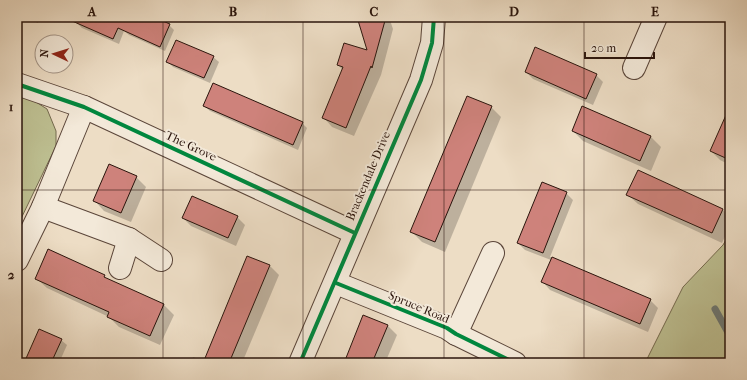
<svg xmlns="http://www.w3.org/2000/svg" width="747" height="380" font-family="'IM FELL French Canon',serif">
	<rect width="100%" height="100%" fill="#edddc5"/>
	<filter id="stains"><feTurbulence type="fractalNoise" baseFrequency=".005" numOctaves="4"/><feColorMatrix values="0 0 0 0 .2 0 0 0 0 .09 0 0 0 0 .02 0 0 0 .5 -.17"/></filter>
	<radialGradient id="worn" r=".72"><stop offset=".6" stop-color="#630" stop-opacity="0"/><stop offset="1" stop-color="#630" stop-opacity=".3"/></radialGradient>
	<g fill="#bdbf91" stroke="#746a4e">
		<polygon points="17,90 47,109 56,131 56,146 17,227"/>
		<polygon points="730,233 730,363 645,363 683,287 723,245"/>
	</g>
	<g fill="#0003">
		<polygon points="24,17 40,17 38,23"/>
		<polygon points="79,17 151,17 169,25 174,30 165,51 129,35 124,31 119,44 82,28 77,23"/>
		<polygon points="358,17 389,17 393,29 381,75 354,136 332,127 324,118 343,70 338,65 368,52"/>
		<polygon points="213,57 219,62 210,83 173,67 168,62"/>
		<polygon points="526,72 596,75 603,82 593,105 533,79"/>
		<polygon points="204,106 302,123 307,128 298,150 210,111"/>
		<polygon points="491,107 501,117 445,252 422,242 412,232"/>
		<polygon points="730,107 730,165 720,160 711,151"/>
		<polygon points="583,108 651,137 661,147 651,171 583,141 573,131"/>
		<polygon points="136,177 146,187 131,222 104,211 94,200"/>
		<polygon points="566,193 573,200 550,257 650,300 658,308 648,332 550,290 542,281 551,260 525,250 518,243"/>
		<polygon points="627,194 723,210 730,217 730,226 722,243 638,204"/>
		<polygon points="237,217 245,225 236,246 191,226 183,218"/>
		<polygon points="248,257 270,266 279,275 242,363 234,363 219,356"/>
		<polygon points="104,276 109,281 164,305 174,315 160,345 119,327 109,317 47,288 36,278"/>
		<polygon points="388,326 397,335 385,363 349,363"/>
		<polygon points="40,331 61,340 67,345 59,363 25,363"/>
		<polygon points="193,357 208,363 191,363"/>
	</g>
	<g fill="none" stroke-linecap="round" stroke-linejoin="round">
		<polyline stroke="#6d7874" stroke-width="7" points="715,309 730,336"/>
	</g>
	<g fill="#ce827b" stroke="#2a140c">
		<polygon points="63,17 153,17 170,24 160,47 118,28 113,39"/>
		<polygon points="357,17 386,17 372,68 371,66 346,128 322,118 343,67 337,65 344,43 367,50"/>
		<polygon points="176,40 214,56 204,78 166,62"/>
		<polygon points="535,47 597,74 586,99 525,72"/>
		<polygon points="213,83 303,122 293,145 203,106"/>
		<polygon points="467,96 492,106 435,242 410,232"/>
		<polygon points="582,106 651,136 640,161 572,131"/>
		<polygon points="730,106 730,160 710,151"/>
		<polygon points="109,164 137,176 121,213 93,201"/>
		<polygon points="638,170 723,209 712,233 626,195"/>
		<polygon points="542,182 567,192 543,253 517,243"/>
		<polygon points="192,196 238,216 228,238 182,218"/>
		<polygon points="48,249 105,275 104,277 164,304 150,336 107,317 109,312 35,279"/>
		<polygon points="247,256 270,265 229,363 203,363"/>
		<polygon points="552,257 651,299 640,324 541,282"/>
		<polygon points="363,315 388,325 372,363 344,363"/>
		<polygon points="39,329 62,339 51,363 24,363"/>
	</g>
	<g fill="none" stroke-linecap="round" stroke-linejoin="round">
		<g stroke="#5b463a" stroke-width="24">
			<g id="street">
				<polyline points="634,68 656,17"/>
				<polyline points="17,84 84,107 355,233"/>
				<polyline points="43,207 129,239 161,260"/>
				<polyline points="17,260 43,207 84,107"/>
				<polyline points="120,268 129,239"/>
				<polyline points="336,283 447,328 456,334 515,363"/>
				<polyline points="456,334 493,253"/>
				<polyline points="300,363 421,80 432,43 434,17"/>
			</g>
		</g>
		<use href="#street" stroke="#f3e9d9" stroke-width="22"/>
		<g stroke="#f3e9d9" stroke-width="6">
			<g id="cycleway">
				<polyline points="17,84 84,107 355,233"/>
				<polyline points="336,283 447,328 456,334 515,363"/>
				<polyline points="300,363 421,80 432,43 434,17"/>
			</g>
		</g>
		<use href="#cycleway" stroke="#00873e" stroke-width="4"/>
	</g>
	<path fill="none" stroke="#2a140c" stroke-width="1" stroke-opacity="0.55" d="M 163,17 L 163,363M 303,17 L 303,363M 444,17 L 444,363M 584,17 L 584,363M 17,190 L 730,190"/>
	<g text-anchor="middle" stroke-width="4" stroke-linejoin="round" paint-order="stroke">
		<g font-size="12" fill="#2a140c" stroke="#f3e9d9">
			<text transform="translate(191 146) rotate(25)" y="4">The Grove</text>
			<text transform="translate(368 176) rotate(-67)" y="4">Brackendale Drive</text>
			<text transform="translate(419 307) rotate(23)" y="4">Spruce Road</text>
		</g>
	</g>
	<rect width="747" height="380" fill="none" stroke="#edddc5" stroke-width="44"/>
	<g transform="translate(54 54) rotate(274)"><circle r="19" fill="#f3e9d9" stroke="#a39487"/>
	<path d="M0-3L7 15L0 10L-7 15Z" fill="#8f2418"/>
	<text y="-6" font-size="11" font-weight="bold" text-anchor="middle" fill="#2a140c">N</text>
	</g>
	<path d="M585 52v6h69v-6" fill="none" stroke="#2a140c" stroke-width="2"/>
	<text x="591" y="52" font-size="12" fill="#2a140c" stroke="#f3e9d9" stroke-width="3" paint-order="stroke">20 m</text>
	<rect x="22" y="22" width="703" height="336" fill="none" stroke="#2a140c" stroke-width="1.5"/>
	<g font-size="13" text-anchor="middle" font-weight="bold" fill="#2a140c">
		<text x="92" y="16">A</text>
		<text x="233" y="16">B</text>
		<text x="374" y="16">C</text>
		<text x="514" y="16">D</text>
		<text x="655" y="16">E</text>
		<text x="11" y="111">1</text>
		<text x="11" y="279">2</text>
	</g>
	<rect width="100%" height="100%" filter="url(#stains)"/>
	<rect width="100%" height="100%" fill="url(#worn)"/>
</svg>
